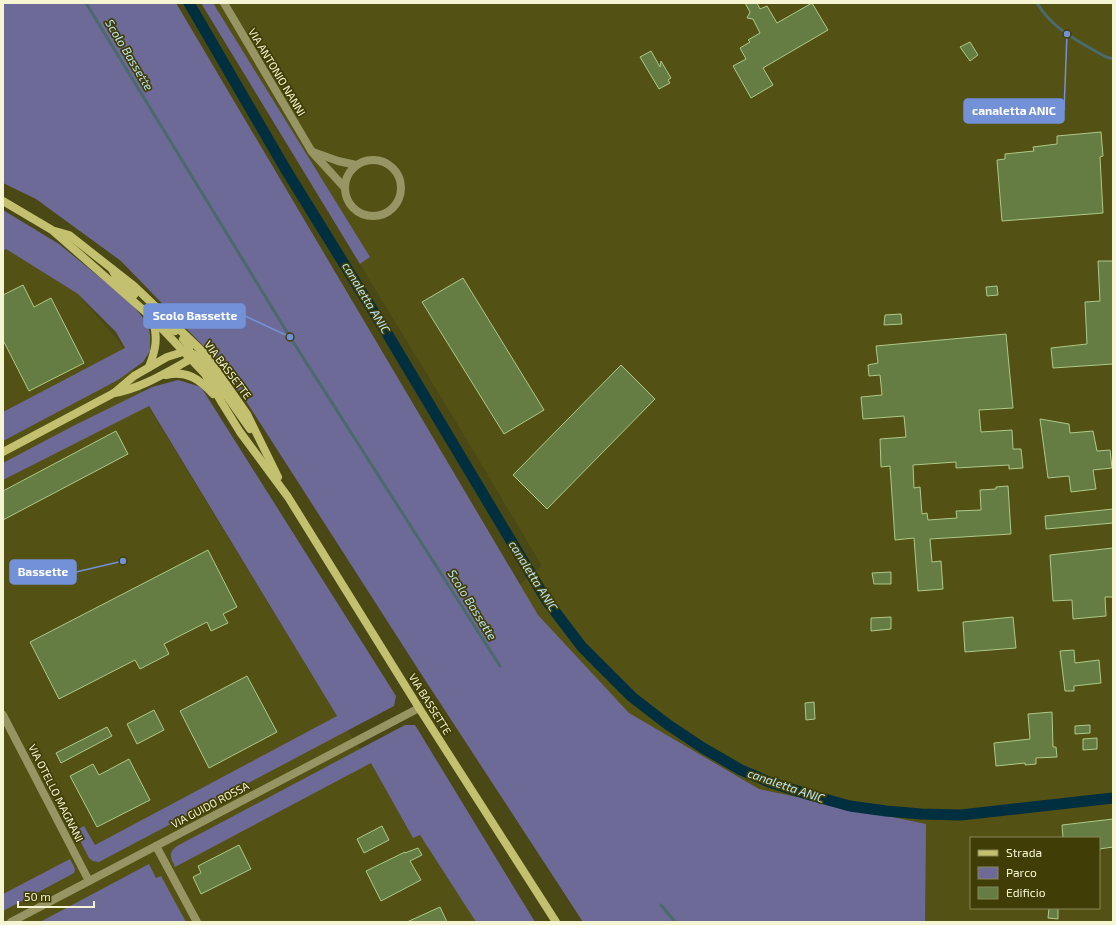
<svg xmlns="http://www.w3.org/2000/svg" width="1116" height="925" font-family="'Exo 2',sans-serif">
	<rect width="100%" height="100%" fill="#4a4814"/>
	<g fill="#535114" fill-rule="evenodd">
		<path d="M 201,3 L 1113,3 L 1113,922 L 583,922 L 418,669 L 542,566 L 456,422 ZM 971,838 L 1099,838 L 1099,908 L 971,908 Z"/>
		<polygon points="6,249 78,294 125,349 148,406 337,716 374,768 413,838 420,834 476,922 3,922 3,251"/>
	</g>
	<g fill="#6e6a98">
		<polygon points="3,3 176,3 538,615 629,713 759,789 926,824 925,922 583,922 418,669 244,398 213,356 121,261 36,199 3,183"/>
		<polygon points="201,3 213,3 370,257 360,264"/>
		<polygon points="3,210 59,244 131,303 148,324 150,335 150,351 143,362 118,380 3,441 3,412 125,348 116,332 78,294 6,249 3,251"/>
		<polygon points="178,380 201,387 396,696 394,706 99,862 93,861 89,858 75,831 84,826 95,845 337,716 149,406 3,480 3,463 73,426 152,387"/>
		<path d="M 405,725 L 415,725 L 535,922 L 476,922 L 420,835 L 413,838 L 371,763 L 175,867 C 171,857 167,854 177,846 Z"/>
		<polygon points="70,859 75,869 74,873 3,911 3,894"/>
		<polygon points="149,864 156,878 161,876 186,922 40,922"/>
	</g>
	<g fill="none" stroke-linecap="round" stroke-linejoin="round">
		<g stroke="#4a6a6c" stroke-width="3">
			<polyline points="86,3 290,337 500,666"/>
			<path d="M 1037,3 C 1052,29 1081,43 1106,57 L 1113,59"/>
			<polyline points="661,905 675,922"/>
		</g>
		<polyline stroke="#002f40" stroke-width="11" points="189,3 286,170 388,335 547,601 582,647 632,697 667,724 703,748 741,770 769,782 810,795 850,806 886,811 921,814 961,815 1113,798"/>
	</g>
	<g fill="#657d42" stroke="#aec98a">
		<polygon points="745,3 757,3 760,9 767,6 777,23 812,3 828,30 763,68 773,85 751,98 733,66 746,59 740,48 750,42 748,40 760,33 753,19 747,18 750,12"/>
		<polygon points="970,42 978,55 970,61 960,47"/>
		<polygon points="651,51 660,67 661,61 671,78 668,80 670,83 659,89 640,57"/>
		<polygon points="1101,132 1103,156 1100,157 1103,213 1002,221 997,160 1005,159 1005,154 1034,151 1033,147 1057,144 1057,136"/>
		<polygon points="1098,261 1113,261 1113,364 1053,368 1051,348 1087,344 1085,302 1100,301"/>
		<polygon points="463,278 544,410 504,434 422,302"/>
		<polygon points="23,285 34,307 51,298 84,363 29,391 3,340 3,295"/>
		<polygon points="997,286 998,295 987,296 986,287"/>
		<polygon points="901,314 902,324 884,325 885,315"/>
		<polygon points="1006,334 1013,408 979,410 981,432 1012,430 1013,449 1021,449 1023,468 1009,469 1009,465 956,468 956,462 913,465 914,488 920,487 922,514 927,513 928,520 957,518 956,511 981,510 980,490 996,489 996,487 1008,486 1011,534 930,539 932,562 941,561 943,589 918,591 914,538 895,540 890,466 881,467 880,439 906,437 904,416 863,419 861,397 882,395 880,375 869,376 868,365 878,363 876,346"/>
		<polygon points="621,365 655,399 547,509 513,475"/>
		<polygon points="1040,419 1069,424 1070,433 1093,431 1097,451 1110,450 1112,468 1093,470 1096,489 1071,492 1069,476 1048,478"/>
		<polygon points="116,431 128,454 3,520 3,491"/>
		<polygon points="1113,509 1113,523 1046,529 1045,516"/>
		<polygon points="1113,548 1113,597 1105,597 1106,616 1073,619 1072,600 1053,601 1050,555"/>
		<polygon points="208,550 237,607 223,614 228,623 211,631 207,622 164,644 169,654 140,669 135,660 59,699 30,642"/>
		<polygon points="891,572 891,584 874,584 872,573"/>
		<polygon points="891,617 891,629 871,631 871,618"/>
		<polygon points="1013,617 1016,648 965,652 963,622"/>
		<polygon points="1074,650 1075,663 1099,660 1101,683 1074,686 1074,691 1065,691 1060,651"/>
		<polygon points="247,676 277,732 209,768 180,711"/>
		<polygon points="814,702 815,719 806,720 805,703"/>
		<polygon points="154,710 164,730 137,744 127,724"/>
		<polygon points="1052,712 1053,747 1056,747 1057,757 1036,758 1036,764 1025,765 1025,763 996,766 994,743 1030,739 1028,714"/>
		<polygon points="1090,725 1090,733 1075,734 1075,726"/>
		<polygon points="107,727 112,736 61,763 56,753"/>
		<polygon points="1097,738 1097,749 1083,750 1083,739"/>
		<polygon points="129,759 150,800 97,827 70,776 93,764 99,775"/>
		<polygon points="1113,819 1113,847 1099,849 1099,838 1063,838 1062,825"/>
		<polygon points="382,826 389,840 364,853 357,839"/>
		<polygon points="239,845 251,869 201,894 193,877 201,873 198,866"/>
		<polygon points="418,848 422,855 410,861 421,880 381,901 366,871 405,852 405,853"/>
		<polygon points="440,907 447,922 407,922"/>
		<polygon points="1049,908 1058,908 1058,919 1048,918"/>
	</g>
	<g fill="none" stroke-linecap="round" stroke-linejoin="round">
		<g stroke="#969563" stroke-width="8">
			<polyline points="224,3 312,152 345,188"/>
			<polyline points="313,152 338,161 356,165"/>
			<circle cx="373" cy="188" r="28"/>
			<polyline points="3,715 89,881"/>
			<polyline points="156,846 197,922"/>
			<polyline points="11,922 419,708"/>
		</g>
		<g stroke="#c3c16f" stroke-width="8">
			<polyline points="3,201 52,230 149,315 205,374 222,403 240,432 288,497 419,708 556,922"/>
			<polyline points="55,231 69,235 134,286 205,354 247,414 278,477"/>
			<polyline points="112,269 117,279 134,295"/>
			<polyline points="152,310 175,331"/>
			<path d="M 149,367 C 156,349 158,338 153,321"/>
			<path d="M 166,375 C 186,370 200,379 213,394"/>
			<path d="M 114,393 C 140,389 167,372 189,360 C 190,350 190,346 183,339"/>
			<polyline points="3,452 114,393 134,376 167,357 183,352 193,354 200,358 250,429"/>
		</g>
	</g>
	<g text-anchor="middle" stroke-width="3.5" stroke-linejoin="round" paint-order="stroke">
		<g font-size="11" fill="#f5f5d3" stroke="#403e06">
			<text transform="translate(277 72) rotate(59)" y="4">VIA ANTONIO NANNI</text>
			<text transform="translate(228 370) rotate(53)" y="4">VIA BASSETTE</text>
			<text transform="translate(430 704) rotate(58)" y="4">VIA BASSETTE</text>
			<text transform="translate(56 793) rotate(63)" y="4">VIA OTELLO MAGNANI</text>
			<text transform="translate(210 805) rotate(-28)" y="4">VIA GUIDO ROSSA</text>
		</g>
		<g font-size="12" font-style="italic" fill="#bee7fa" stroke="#403e06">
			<text transform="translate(129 55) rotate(59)" y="4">Scolo Bassette</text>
			<text transform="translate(366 298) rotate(59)" y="4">canaletta ANIC</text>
			<text transform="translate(533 576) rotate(58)" y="4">canaletta ANIC</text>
			<text transform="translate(472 605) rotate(58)" y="4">Scolo Bassette</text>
			<text transform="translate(786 786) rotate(19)" y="4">canaletta ANIC</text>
		</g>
	</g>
	<path fill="none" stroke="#7391d6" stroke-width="1.5" d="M1067 34L1064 111M290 337L245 316M123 561L76 572"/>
	<g fill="#7391d6" stroke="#403e06" stroke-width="1.5">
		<circle cx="1067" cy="34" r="4"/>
		<circle cx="290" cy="337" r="4"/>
		<circle cx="123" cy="561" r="4"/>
	</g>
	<g fill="#7391d6" stroke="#7391d6" stroke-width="1.5">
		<rect x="964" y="99" width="100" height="24" rx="4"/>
		<rect x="144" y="304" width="101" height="24" rx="4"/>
		<rect x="10" y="560" width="66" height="24" rx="4"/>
	</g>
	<g font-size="12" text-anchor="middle" font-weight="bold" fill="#fff">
		<text x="1014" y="115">canaletta ANIC</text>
		<text x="195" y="320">Scolo Bassette</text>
		<text x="43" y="576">Bassette</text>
	</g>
	<rect width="1116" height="925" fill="none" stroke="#f5f5d3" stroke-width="8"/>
	<rect x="970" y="837" width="130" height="72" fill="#403e06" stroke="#888758"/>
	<rect x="978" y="850" width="20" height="6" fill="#c3c16f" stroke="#888758"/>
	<text x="1006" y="857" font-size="12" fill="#f5f5d3">Strada</text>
	<rect x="978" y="867" width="20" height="12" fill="#6e6a98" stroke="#888758"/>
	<text x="1006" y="877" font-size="12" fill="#f5f5d3">Parco</text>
	<rect x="978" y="887" width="20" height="12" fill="#657d42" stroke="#888758"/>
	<text x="1006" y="897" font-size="12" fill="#f5f5d3">Edificio</text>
	<path d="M18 901v6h76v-6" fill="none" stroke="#f5f5d3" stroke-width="2"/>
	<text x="24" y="901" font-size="12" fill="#f5f5d3" stroke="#403e06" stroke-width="3" paint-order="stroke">50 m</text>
</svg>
